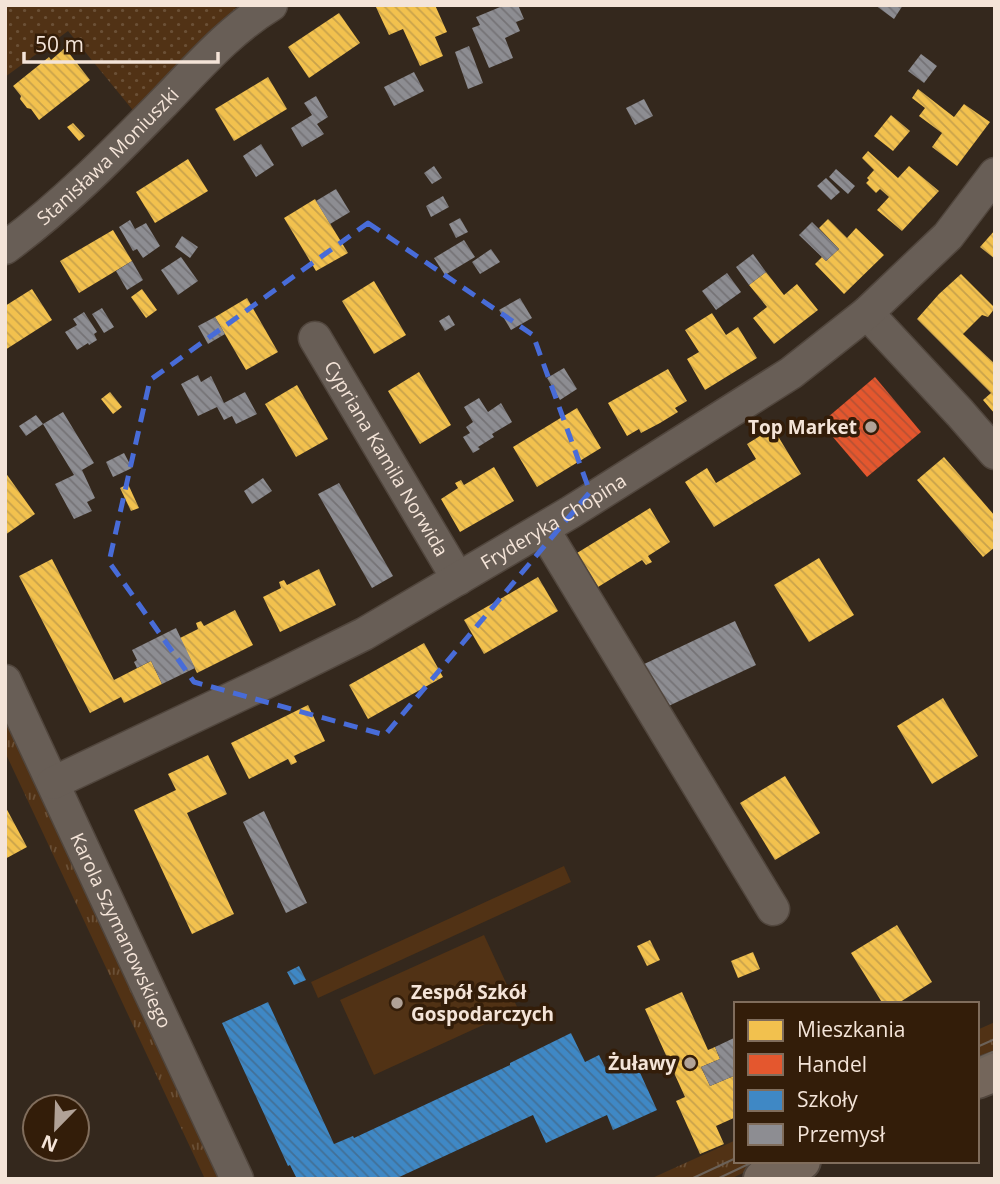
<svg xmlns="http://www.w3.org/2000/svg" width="1000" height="1184" font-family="'Open Sans',sans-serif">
	<defs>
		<pattern id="grass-tufts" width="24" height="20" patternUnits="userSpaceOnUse" patternTransform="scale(1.75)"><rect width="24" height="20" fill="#513215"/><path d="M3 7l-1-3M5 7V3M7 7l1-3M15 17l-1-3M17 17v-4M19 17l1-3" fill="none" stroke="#6b5036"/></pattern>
		<pattern id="park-dots" width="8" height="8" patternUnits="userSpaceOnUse" patternTransform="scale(1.75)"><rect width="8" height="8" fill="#513215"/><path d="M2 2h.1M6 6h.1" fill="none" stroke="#6b5036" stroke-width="1.8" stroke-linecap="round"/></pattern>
		<pattern id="homes-back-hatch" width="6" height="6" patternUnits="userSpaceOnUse" patternTransform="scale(1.75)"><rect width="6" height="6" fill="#f2c14e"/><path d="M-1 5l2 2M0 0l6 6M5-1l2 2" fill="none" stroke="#c8a24b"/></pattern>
		<pattern id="shops-back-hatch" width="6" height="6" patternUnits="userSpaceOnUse" patternTransform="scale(1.75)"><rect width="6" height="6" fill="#e4572e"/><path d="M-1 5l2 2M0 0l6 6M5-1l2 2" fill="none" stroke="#b65134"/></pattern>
		<pattern id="schools-back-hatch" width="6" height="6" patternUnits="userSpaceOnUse" patternTransform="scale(1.75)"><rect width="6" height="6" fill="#3f88c5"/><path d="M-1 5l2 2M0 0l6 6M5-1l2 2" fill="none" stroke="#427097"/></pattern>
		<pattern id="industry-back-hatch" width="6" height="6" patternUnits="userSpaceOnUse" patternTransform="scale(1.75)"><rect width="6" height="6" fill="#8d8d92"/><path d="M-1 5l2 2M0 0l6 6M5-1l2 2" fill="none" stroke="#757376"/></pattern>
	</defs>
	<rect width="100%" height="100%" fill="#34281d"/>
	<g fill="url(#grass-tufts)">
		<polygon points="5,710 223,1179 205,1179 5,752"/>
		<polygon points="995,1022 995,1057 977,1065 977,1030"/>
		<polygon points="736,1140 736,1161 769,1161 730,1179 650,1179"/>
	</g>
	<polygon fill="url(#park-dots)" points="5,5 234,5 239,13 136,114 68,31 5,77"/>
	<g fill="#513215">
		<polygon points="564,866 571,882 318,998 311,982"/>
		<polygon points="484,935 518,1009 374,1075 340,1000"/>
	</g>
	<g fill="url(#homes-back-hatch)">
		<polygon points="375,5 435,5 447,32 435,37 443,56 420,66 403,29 389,35"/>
		<polygon points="339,13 360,43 309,78 288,47"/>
		<polygon points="65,48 90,80 39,120 31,109 27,108 20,99 21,96 13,86 49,57 51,60"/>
		<polygon points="268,77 287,109 234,141 215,109"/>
		<polygon points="918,89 954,117 964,104 990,122 957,166 932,147 942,133 919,116 925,108 912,98"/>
		<polygon points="891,115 910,131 893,151 874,136"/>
		<polygon points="73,123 85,136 79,141 67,127"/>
		<polygon points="868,151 898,178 909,166 939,191 902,231 877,210 889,197 880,189 876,193 866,183 869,180 867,178 874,170 862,158"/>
		<polygon points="188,159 208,191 155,223 136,192"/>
		<polygon points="315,199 348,253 316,271 284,218"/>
		<polygon points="828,219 847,238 856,228 884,255 844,294 815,264 822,257 826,261 839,249 819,228"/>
		<polygon points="113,230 132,261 79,293 60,261"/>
		<polygon points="995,230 995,259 980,247"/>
		<polygon points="766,272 784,295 797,284 818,310 774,344 753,318 767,307 749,285"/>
		<polygon points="961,274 995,308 988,317 982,315 963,334 995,364 995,414 983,400 991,393 917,319 939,294"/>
		<polygon points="374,281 406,335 374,354 342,301"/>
		<polygon points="32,289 52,320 5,350 5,306"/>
		<polygon points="142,289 157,310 146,318 131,297"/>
		<polygon points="247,298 278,352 246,370 215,317"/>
		<polygon points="712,313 726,335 738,327 757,358 705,390 687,359 699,352 685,330"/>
		<polygon points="668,369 687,401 675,408 678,412 660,423 641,433 639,429 627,436 608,403"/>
		<polygon points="419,372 451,425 420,444 388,391"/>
		<polygon points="297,385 328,439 296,457 265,404"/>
		<polygon points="110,392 122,407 113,414 101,399"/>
		<polygon points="577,408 601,448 537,487 513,447"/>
		<polygon points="773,428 801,474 714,527 685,482 707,468 716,483 756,459 747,444"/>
		<polygon points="944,457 995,516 995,547 983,557 917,480"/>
		<polygon points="494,467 514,501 460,532 441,499 458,488 455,483 461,480 464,485"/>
		<polygon points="5,472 35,514 5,535"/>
		<polygon points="128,484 139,508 131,511 120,488"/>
		<polygon points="650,508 670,542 648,556 652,562 646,565 642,560 598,587 577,553"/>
		<polygon points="819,558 854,615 809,642 774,585"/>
		<polygon points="52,559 114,680 151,661 162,684 124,703 121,697 90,713 19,576"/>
		<polygon points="319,569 336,605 280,632 263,597 281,588 279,582 284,580 287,585"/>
		<polygon points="538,577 558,611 484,654 464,620"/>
		<polygon points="235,610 253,645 197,673 180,638 198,629 196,623 201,621 204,626"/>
		<polygon points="424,643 443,677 368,719 349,685"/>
		<polygon points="943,698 978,756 932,784 897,726"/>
		<polygon points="308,705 325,741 294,756 297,762 291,765 288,759 249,779 231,743"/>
		<polygon points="208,755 227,794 187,813 234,914 192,934 134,810 176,790 168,774"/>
		<polygon points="785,776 820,833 775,860 740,803"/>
		<polygon points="5,806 27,847 5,859"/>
		<polygon points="897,925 932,982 897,1004 883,1004 851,953"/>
		<polygon points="650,940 660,960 647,966 637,946"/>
		<polygon points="753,952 760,969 738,978 731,961"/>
		<polygon points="682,992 708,1050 715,1047 720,1059 701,1067 710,1086 736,1075 736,1117 716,1126 724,1144 700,1154 676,1101 685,1097 645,1009"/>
	</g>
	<polygon fill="url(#shops-back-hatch)" points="875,377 921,432 867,477 821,423"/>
	<g fill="url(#schools-back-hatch)">
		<polygon points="299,966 306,980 294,985 287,972"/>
		<polygon points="268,1002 334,1144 353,1136 354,1138 510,1065 510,1063 571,1033 585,1062 599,1055 605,1067 632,1055 657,1110 613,1130 607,1115 546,1143 533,1115 395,1179 297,1179 290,1165 288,1166 222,1023"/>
	</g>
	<g fill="url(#industry-back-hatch)">
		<polygon points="505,5 518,5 524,19 516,22 520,31 505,38 513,58 489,68 472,28 480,25 476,17"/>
		<polygon points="875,5 903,5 894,19"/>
		<polygon points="469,46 483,83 468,89 455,52"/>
		<polygon points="921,54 937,66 924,83 908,71"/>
		<polygon points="414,72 424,91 394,106 384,87"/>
		<polygon points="316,96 328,117 317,124 324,134 302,147 291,128 312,115 304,103"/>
		<polygon points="644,99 653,116 635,125 626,108"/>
		<polygon points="261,144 274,165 256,177 243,156"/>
		<polygon points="434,166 442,178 432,184 424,173"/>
		<polygon points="836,169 855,186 848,194 829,177"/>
		<polygon points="826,178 840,192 831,200 817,186"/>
		<polygon points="336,189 350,212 330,224 316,201"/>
		<polygon points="443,196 449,207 431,217 426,206"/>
		<polygon points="460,218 468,232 456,238 449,224"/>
		<polygon points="130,220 135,229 146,223 160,246 143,258 137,249 133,251 119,227"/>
		<polygon points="812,222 839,249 826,261 799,235"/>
		<polygon points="182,236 198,247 190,258 175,247"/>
		<polygon points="464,240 475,257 445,275 434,258"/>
		<polygon points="491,249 500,262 480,274 472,262"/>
		<polygon points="753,254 766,272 749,285 736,267"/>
		<polygon points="181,257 198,281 178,295 161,270"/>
		<polygon points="132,261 143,280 127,290 116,271"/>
		<polygon points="727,273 741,292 716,310 702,291"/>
		<polygon points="520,298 532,318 511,330 499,310"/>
		<polygon points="102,308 114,327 104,333 92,314"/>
		<polygon points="84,312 97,332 94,334 97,340 89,345 88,343 77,350 65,332 77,325 73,319"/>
		<polygon points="449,315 455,325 445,331 439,321"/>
		<polygon points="215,317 225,334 208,344 198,326"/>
		<polygon points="564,368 577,389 560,400 547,378"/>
		<polygon points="198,375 201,382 211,376 224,403 245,392 257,414 236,424 232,416 224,420 217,407 198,416 181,384"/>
		<polygon points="479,398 488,412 501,403 512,422 492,434 494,437 478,447 480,449 473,453 463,437 470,433 466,427 473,422 464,407"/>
		<polygon points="63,412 94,463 82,470 95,498 87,502 92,511 74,519 55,484 74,475 43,424"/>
		<polygon points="36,415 43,424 26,436 19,426"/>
		<polygon points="124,453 132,468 113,477 106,462"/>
		<polygon points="263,478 272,491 252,504 244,491"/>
		<polygon points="339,483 393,576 372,588 318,494"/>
		<polygon points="735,621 756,665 660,710 640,666"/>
		<polygon points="176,628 195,668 162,684 151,661 137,668 134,662 137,660 132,650"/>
		<polygon points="264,811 307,903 286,913 243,822"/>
		<polygon points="736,1037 736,1075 710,1086 701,1067 720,1059 715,1047"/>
	</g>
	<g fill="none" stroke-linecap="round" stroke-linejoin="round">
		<g stroke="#51463d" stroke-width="35">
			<g id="minor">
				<path id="s1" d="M 5,248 C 65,204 116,151 167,99 C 199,66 231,29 271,5"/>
				<polyline points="867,313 960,413 995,453"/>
				<path id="s2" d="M 315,338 L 458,579"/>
				<polyline points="543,529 773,909"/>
				<path id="s3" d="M 5,681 L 237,1179"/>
				<path id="s4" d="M 53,783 L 275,678 L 364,634 L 571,512 L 791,373 L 867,313 L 948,236 L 995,174"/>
			</g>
		</g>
		<g stroke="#51463d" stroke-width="42">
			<g id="major">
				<polyline points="977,1079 995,1072"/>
				<polyline points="763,1179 801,1161"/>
			</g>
		</g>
		<use href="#minor" stroke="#685e56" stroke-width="32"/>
		<use href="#major" stroke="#74665b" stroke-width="38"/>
		<g stroke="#6b6158" stroke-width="2">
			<polyline points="977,1047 995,1039"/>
			<polyline points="977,1059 995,1051"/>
			<polyline points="691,1179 736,1158"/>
			<polyline points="717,1179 755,1161"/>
		</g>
	</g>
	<path fill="none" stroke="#486cd8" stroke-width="5" stroke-dasharray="14 9" stroke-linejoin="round" d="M 368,223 L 533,335 L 590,492 L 385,735 L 194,682 L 109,562 L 150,380 Z"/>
	<g fill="#b1a297" stroke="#331d09" stroke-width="2.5">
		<circle cx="871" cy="427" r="7"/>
		<circle cx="397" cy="1003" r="7"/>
		<circle cx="690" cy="1063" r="7"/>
	</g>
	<g text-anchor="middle" stroke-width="7" stroke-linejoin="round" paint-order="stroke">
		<g font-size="19" fill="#f4e4d8" stroke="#331d09">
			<text dy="7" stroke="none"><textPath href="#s1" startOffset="138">Stanisława Moniuszki</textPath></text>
			<text dy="7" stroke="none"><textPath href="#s2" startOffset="140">Cypriana Kamila Norwida</textPath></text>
			<text dy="7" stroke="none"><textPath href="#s4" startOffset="565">Fryderyka Chopina</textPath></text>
			<text dy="7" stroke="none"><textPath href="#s3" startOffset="275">Karola Szymanowskiego</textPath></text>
		</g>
		<g font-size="19" font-weight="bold" fill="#f4e4d8" stroke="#331d09" text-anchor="end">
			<text x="857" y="434">Top Market</text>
			<text x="411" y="999" text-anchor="start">Zespół Szkół<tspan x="411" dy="22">Gospodarczych</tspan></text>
			<text x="676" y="1070">Żuławy</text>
		</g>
	</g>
	<rect width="1000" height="1184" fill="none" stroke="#f4e4d8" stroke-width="14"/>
	<rect x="734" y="1002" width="245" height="161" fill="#331d09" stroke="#806d5c" stroke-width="2"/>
	<rect x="748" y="1020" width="35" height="21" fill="#f2c14e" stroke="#806d5c" stroke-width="2"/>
	<text x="797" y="1037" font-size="21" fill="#f4e4d8">Mieszkania</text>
	<rect x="748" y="1054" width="35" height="21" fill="#e4572e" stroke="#806d5c" stroke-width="2"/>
	<text x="797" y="1072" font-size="21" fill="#f4e4d8">Handel</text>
	<rect x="748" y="1090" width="35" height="21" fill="#3f88c5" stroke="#806d5c" stroke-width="2"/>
	<text x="797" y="1107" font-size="21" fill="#f4e4d8">Szkoły</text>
	<rect x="748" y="1124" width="35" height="21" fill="#8d8d92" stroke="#806d5c" stroke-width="2"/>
	<text x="797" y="1142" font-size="21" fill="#f4e4d8">Przemysł</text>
	<g transform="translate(56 1128) rotate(203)"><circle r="33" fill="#331d09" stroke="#806d5c" stroke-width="2"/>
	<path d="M0-5L12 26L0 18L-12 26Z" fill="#b1a297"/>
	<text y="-10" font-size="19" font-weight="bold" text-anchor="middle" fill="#f4e4d8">N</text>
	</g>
	<path d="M24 52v10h194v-10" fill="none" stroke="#f4e4d8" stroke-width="3.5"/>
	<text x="35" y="52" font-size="21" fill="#f4e4d8" stroke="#331d09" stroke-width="5" paint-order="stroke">50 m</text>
</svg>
